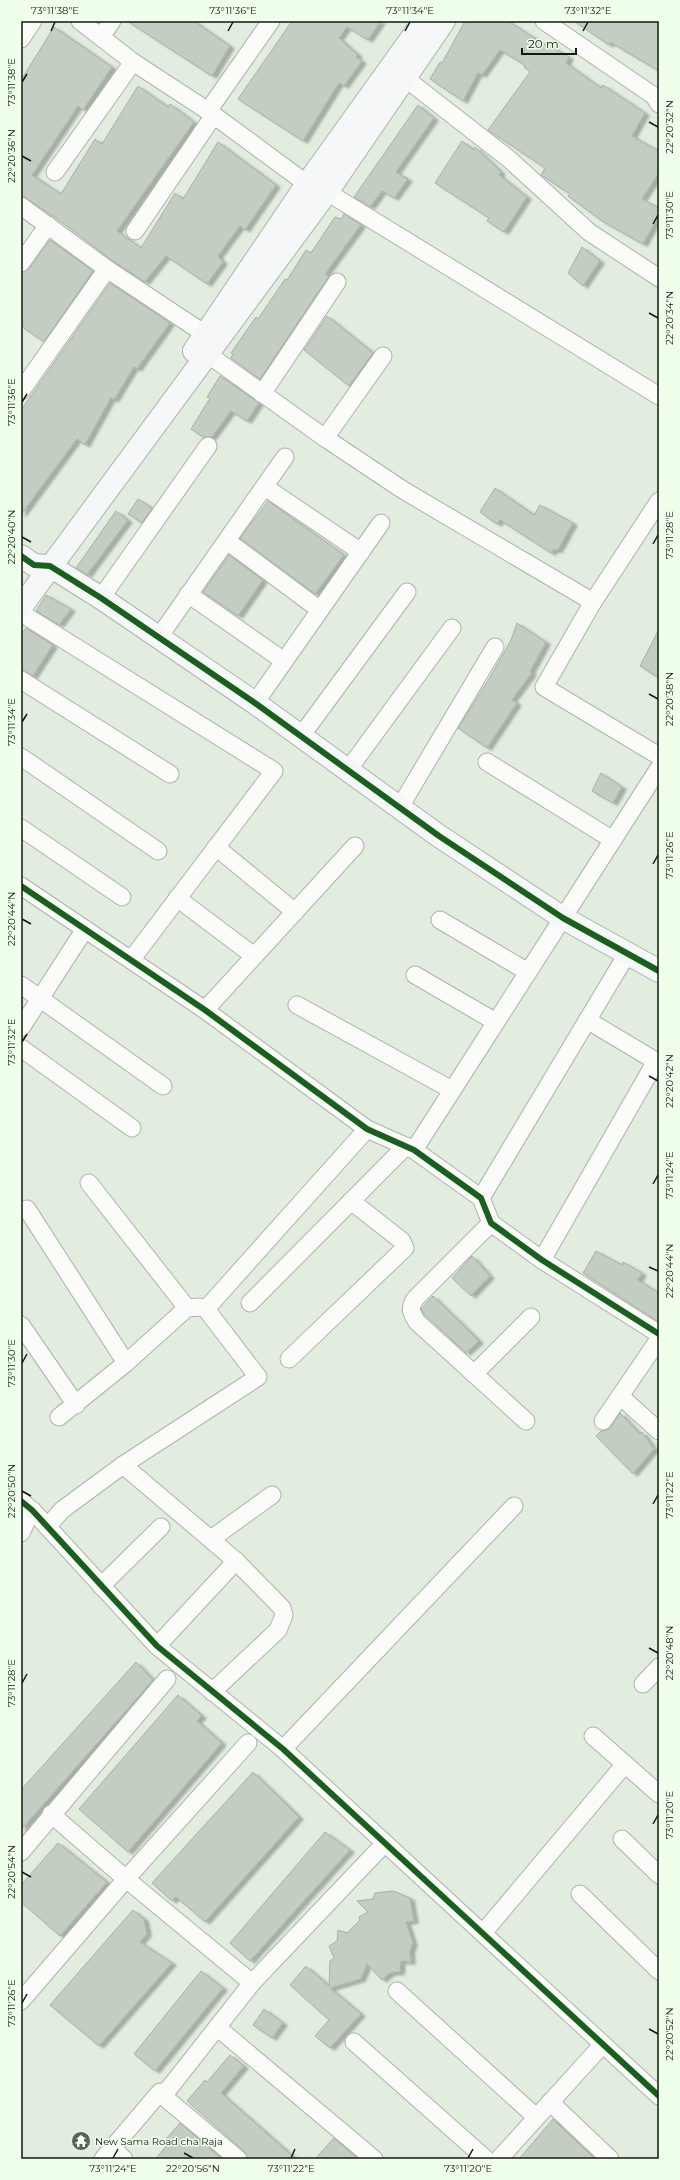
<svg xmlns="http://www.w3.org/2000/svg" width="680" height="2180" font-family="Montserrat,sans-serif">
	<defs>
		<filter id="shadow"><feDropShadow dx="4.5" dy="2.5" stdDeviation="1" flood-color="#0004"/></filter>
	</defs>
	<rect width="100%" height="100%" fill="#e2ede0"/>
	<g fill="#c4cdc2" stroke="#a8b0a6" filter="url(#shadow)">
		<polygon points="127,21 194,21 230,46 212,76"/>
		<polygon points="292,21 381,21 368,40 347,27 339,38 358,55 356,57 362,61 344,86 339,83 303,141 238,99"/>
		<polygon points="465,21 508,21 547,46 548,44 569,57 566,63 601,88 603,85 645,113 632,136 659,151 659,173 642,199 659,208 659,215 643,244 602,221 568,196 570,194 541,175 545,168 488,130 530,72 524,67 525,65 500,50 482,75 478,73 463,101 430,79 440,62 442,63"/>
		<polygon points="574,21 659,21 659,71 610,42 609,45"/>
		<polygon points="54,27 112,67 83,110 78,106 32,175 61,194 95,139 102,144 138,86 168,107 170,104 194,122 117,231 141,248 175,193 183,199 218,142 276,185 245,230 240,226 218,256 223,262 207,284 166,256 145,282 113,261 59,220 21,195 21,80"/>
		<polygon points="418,105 434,118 396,172 408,179 394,198 382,191 370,207 354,197"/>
		<polygon points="462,141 473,150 475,147 501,172 499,175 527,197 504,232 487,221 489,218 435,183"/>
		<polygon points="344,214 361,225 325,274 329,276 260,379 231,358 233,354 231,353 256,317 258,319 285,279 287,280 306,250 311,253 335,217 341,219"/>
		<polygon points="50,240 93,271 44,342 21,326 21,273 29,269"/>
		<polygon points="582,247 600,261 583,286 568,273"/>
		<polygon points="110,283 170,323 137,369 134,367 114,400 111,398 85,445 77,439 21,515 21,410"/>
		<polygon points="327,316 373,353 349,386 304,350"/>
		<polygon points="220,376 259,403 247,421 231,411 212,437 203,437 191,429 210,398 207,397"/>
		<polygon points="495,488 534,515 540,505 573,523 558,550 553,550 551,553 500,520 497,524 480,512"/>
		<polygon points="138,499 152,508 142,523 128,514"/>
		<polygon points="268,501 344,555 315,594 240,538"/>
		<polygon points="116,511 128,520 87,575 76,568"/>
		<polygon points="229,555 263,580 238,616 203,592"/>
		<polygon points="46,595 71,609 59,625 36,611"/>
		<polygon points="517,623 546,642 530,672 532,673 512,700 517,703 487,748 458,728 489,679 511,640"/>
		<polygon points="26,628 53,645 33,676 21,670 21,635"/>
		<polygon points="659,629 659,678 640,666"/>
		<polygon points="601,773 622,787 613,803 592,791"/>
		<polygon points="596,1251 622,1265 623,1262 642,1273 638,1280 659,1293 659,1322 583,1273"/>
		<polygon points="472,1256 490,1276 471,1296 452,1278"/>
		<polygon points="433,1296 479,1341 466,1353 424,1314 421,1309"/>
		<polygon points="620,1413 640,1434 642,1432 654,1449 633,1474 596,1436 601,1431 607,1430 611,1427"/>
		<polygon points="136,1662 153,1680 21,1830 21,1790"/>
		<polygon points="178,1695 202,1716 197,1721 222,1743 128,1852 79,1809"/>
		<polygon points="253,1772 299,1817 205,1922 176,1897 172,1901 152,1883"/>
		<polygon points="325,1832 350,1850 250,1961 230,1943"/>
		<polygon points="58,1843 107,1882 60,1936 21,1902 21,1885"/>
		<polygon points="393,1891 410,1898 414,1921 406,1922 413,1943 410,1951 411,1962 401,1961 400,1972 390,1973 382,1980 367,1964 361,1979 330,1988 361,2014 330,2048 315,2036 329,2020 290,1985 306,1966 329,1986 330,1961 334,1958 329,1946 337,1941 338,1930 347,1933 360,1920 359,1917 368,1912 357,1901 373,1899 375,1893"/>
		<polygon points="133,1910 144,1919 147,1934 140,1942 172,1963 99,2046 50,2005"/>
		<polygon points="201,1971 223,1988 155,2071 134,2054"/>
		<polygon points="264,2009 283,2023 272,2038 253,2025"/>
		<polygon points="230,2055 244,2066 221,2093 296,2159 248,2159 244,2151 187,2101 205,2080 207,2082"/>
		<polygon points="553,2119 562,2128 595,2159 519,2159"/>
		<polygon points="180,2123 222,2159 155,2159 170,2142 166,2139"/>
		<polygon points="334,2138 358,2159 315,2159"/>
	</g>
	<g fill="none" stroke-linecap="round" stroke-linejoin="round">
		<g stroke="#abb4a9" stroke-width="19">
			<g id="street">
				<polyline points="80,21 133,62 208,111 307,184 327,192 659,396"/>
				<polyline points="544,21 654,96 659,104"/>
				<polyline points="101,37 112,21"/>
				<polyline points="21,39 33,21"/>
				<polyline points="405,78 509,159 589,232 659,278"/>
				<polyline points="208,111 271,21"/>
				<polyline points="55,172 133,62"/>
				<polyline points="21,206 107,269 205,334"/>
				<polyline points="135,231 214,115"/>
				<polyline points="21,263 48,225"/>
				<polyline points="199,348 325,438 403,490 593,602"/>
				<polyline points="21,391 107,269"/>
				<polyline points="262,394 337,282"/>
				<polyline points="325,438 383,356"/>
				<polyline points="265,487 361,552"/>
				<polyline points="659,501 593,602 544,687 659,756"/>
				<polyline points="227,541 320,610"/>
				<polyline points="188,594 284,661"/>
				<polyline points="101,598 208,446"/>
				<polyline points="21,613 274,771 131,960"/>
				<polyline points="159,637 285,457"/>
				<polyline points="21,680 170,774"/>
				<polyline points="255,703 381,523"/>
				<polyline points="301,736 407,592"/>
				<polyline points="21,757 158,851"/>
				<polyline points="487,762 613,840"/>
				<polyline points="348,770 452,628"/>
				<polyline points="400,807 495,647"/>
				<polyline points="21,828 122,897"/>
				<polyline points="216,847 295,912"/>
				<polyline points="21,886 205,1010 367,1129 414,1150 481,1198 491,1223 542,1260 659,1334"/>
				<polyline points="177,898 254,956"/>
				<polyline points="440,920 528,972"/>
				<polyline points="415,975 496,1022"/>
				<polyline points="21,985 163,1086"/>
				<polyline points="297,1005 452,1090"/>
				<polyline points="205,1010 355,846"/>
				<polyline points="587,1020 659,1063"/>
				<polyline points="21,1028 85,929"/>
				<polyline points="21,1048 132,1128"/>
				<polyline points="414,1150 659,768"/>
				<polyline points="89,1183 187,1308"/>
				<polyline points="481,1198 627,954"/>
				<polyline points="27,1209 126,1363"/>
				<path d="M 491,1223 L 415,1299 C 409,1308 411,1313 417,1322 L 526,1421"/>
				<polyline points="542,1260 656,1061"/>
				<polyline points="250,1303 406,1146"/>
				<polyline points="21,1325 76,1405"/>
				<polyline points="289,1359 405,1248 402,1241 351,1201"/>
				<polyline points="474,1374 531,1317"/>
				<polyline points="620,1396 659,1431"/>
				<polyline points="59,1417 126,1363 187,1308 200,1307 206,1309 367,1129"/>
				<polyline points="603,1421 659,1339"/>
				<polyline points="123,1465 236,1561 282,1608 284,1615 278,1630 212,1692"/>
				<polyline points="21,1501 32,1510 157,1646 283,1749 659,2096"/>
				<polyline points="47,1527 62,1510 123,1465 258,1377 206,1309"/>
				<polyline points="21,1533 32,1510"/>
				<polyline points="211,1539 272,1495"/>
				<polyline points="101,1586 161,1527"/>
				<polyline points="157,1646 236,1561"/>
				<polyline points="643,1684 659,1667"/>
				<polyline points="593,1736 659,1794"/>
				<polyline points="283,1749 514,1506"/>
				<polyline points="51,1814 126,1879 252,1983"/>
				<polyline points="622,1839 659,1875"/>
				<polyline points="21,1852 167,1679"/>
				<polyline points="580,1894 659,1971"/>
				<polyline points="483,1933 625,1764"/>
				<polyline points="397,1991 536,2117"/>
				<polyline points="21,2001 126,1879 248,1743"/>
				<polyline points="218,2028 374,2159"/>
				<polyline points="354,2042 486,2159"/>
				<polyline points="163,2096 238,2159"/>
				<polyline points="550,2102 610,2159"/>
				<polyline points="112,2148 124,2159"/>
				<polyline points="103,2159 160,2092 163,2096 252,1983 385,1843"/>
				<polyline points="499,2159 603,2044"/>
			</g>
		</g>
		<g stroke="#abb4a9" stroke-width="24">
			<g id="secondary">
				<polyline points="194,351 307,184 424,21"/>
				<polyline points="21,556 34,565 50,566 101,598 255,703 439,836 563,918 659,971"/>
				<polyline points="21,607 327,192 444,21"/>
			</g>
		</g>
		<use href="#street" stroke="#fbfcfa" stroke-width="17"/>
		<use href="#secondary" stroke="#f6f7f8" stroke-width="22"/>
		<g stroke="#efffeb" stroke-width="8">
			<g id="cycleway">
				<polyline points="21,556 34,565 50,566 101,598 255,703 439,836 563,918 659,971"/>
				<polyline points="21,886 205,1010 367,1129 414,1150 481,1198 491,1223 542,1260 659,1334"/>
				<polyline points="21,1501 32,1510 157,1646 283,1749 659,2096"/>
			</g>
		</g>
		<use href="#cycleway" stroke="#1b5e20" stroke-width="6"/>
	</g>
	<path fill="none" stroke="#121911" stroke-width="1.5" d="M 51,31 L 55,22M 228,31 L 233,22M 405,31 L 410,22M 583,31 L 588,22M 22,82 L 27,74M 649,122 L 658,127M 22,156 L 31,161M 653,224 L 658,215M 649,313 L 658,318M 22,402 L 27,394M 22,537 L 31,542M 653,544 L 658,535M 649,694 L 658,699M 22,722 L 27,714M 653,864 L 658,855M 22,919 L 31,924M 22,1042 L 27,1034M 649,1076 L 658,1081M 653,1184 L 658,1175M 649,1267 L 658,1271M 22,1363 L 27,1354M 22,1491 L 31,1496M 653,1504 L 658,1495M 649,1648 L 658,1653M 22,1683 L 27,1674M 653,1824 L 658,1815M 22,1872 L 31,1877M 22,2003 L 27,1994M 649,2029 L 658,2034M 184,2153 L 193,2158M 113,2158 L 118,2149M 291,2158 L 295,2149M 468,2158 L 473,2149"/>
	<defs>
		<g id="temple-disc" transform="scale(1)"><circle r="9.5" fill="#5b6359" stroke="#efffeb"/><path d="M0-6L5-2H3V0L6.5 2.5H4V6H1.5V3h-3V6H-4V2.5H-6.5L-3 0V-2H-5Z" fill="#fff"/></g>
	</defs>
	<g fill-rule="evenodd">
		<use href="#temple-disc" x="81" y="2141"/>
	</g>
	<g text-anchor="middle" stroke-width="3" stroke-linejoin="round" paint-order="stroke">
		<g font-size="10" fill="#121911" stroke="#efffeb" text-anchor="start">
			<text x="95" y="2145">New Sama Road cha Raja</text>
		</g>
	</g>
	<rect width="680" height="2180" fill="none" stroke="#efffeb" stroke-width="44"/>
	<path d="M522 48v6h54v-6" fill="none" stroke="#121911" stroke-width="2"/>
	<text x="528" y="48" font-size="12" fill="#121911" stroke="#efffeb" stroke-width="3" paint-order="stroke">20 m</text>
	<rect x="22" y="22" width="636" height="2136" fill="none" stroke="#121911" stroke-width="1.5"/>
	<g font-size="10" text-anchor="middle" fill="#121911">
		<text x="55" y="14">73°11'38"E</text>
		<text x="233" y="14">73°11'36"E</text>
		<text x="410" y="14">73°11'34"E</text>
		<text x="588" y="14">73°11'32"E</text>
		<text transform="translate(11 82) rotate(-90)" y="4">73°11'38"E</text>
		<text transform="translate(669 127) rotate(-90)" y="4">22°20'32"N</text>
		<text transform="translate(11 156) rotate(-90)" y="4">22°20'36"N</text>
		<text transform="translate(669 215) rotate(-90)" y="4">73°11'30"E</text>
		<text transform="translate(669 318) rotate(-90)" y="4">22°20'34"N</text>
		<text transform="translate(11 402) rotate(-90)" y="4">73°11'36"E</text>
		<text transform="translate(669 535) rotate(-90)" y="4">73°11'28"E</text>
		<text transform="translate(11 537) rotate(-90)" y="4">22°20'40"N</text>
		<text transform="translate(669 699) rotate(-90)" y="4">22°20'38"N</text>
		<text transform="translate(11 722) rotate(-90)" y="4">73°11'34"E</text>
		<text transform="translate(669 855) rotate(-90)" y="4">73°11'26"E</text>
		<text transform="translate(11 919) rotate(-90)" y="4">22°20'44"N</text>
		<text transform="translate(11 1042) rotate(-90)" y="4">73°11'32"E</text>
		<text transform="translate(669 1081) rotate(-90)" y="4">22°20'42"N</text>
		<text transform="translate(669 1175) rotate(-90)" y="4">73°11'24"E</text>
		<text transform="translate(669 1271) rotate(-90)" y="4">22°20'44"N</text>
		<text transform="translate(11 1363) rotate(-90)" y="4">73°11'30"E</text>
		<text transform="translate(11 1491) rotate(-90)" y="4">22°20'50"N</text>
		<text transform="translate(669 1495) rotate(-90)" y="4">73°11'22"E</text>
		<text transform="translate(669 1653) rotate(-90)" y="4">22°20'48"N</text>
		<text transform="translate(11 1683) rotate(-90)" y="4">73°11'28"E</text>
		<text transform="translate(669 1815) rotate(-90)" y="4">73°11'20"E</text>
		<text transform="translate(11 1872) rotate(-90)" y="4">22°20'54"N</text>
		<text transform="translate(11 2003) rotate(-90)" y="4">73°11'26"E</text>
		<text transform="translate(669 2034) rotate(-90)" y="4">22°20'52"N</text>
		<text x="113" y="2172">73°11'24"E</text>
		<text x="193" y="2172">22°20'56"N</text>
		<text x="291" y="2172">73°11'22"E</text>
		<text x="468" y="2172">73°11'20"E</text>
	</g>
</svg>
